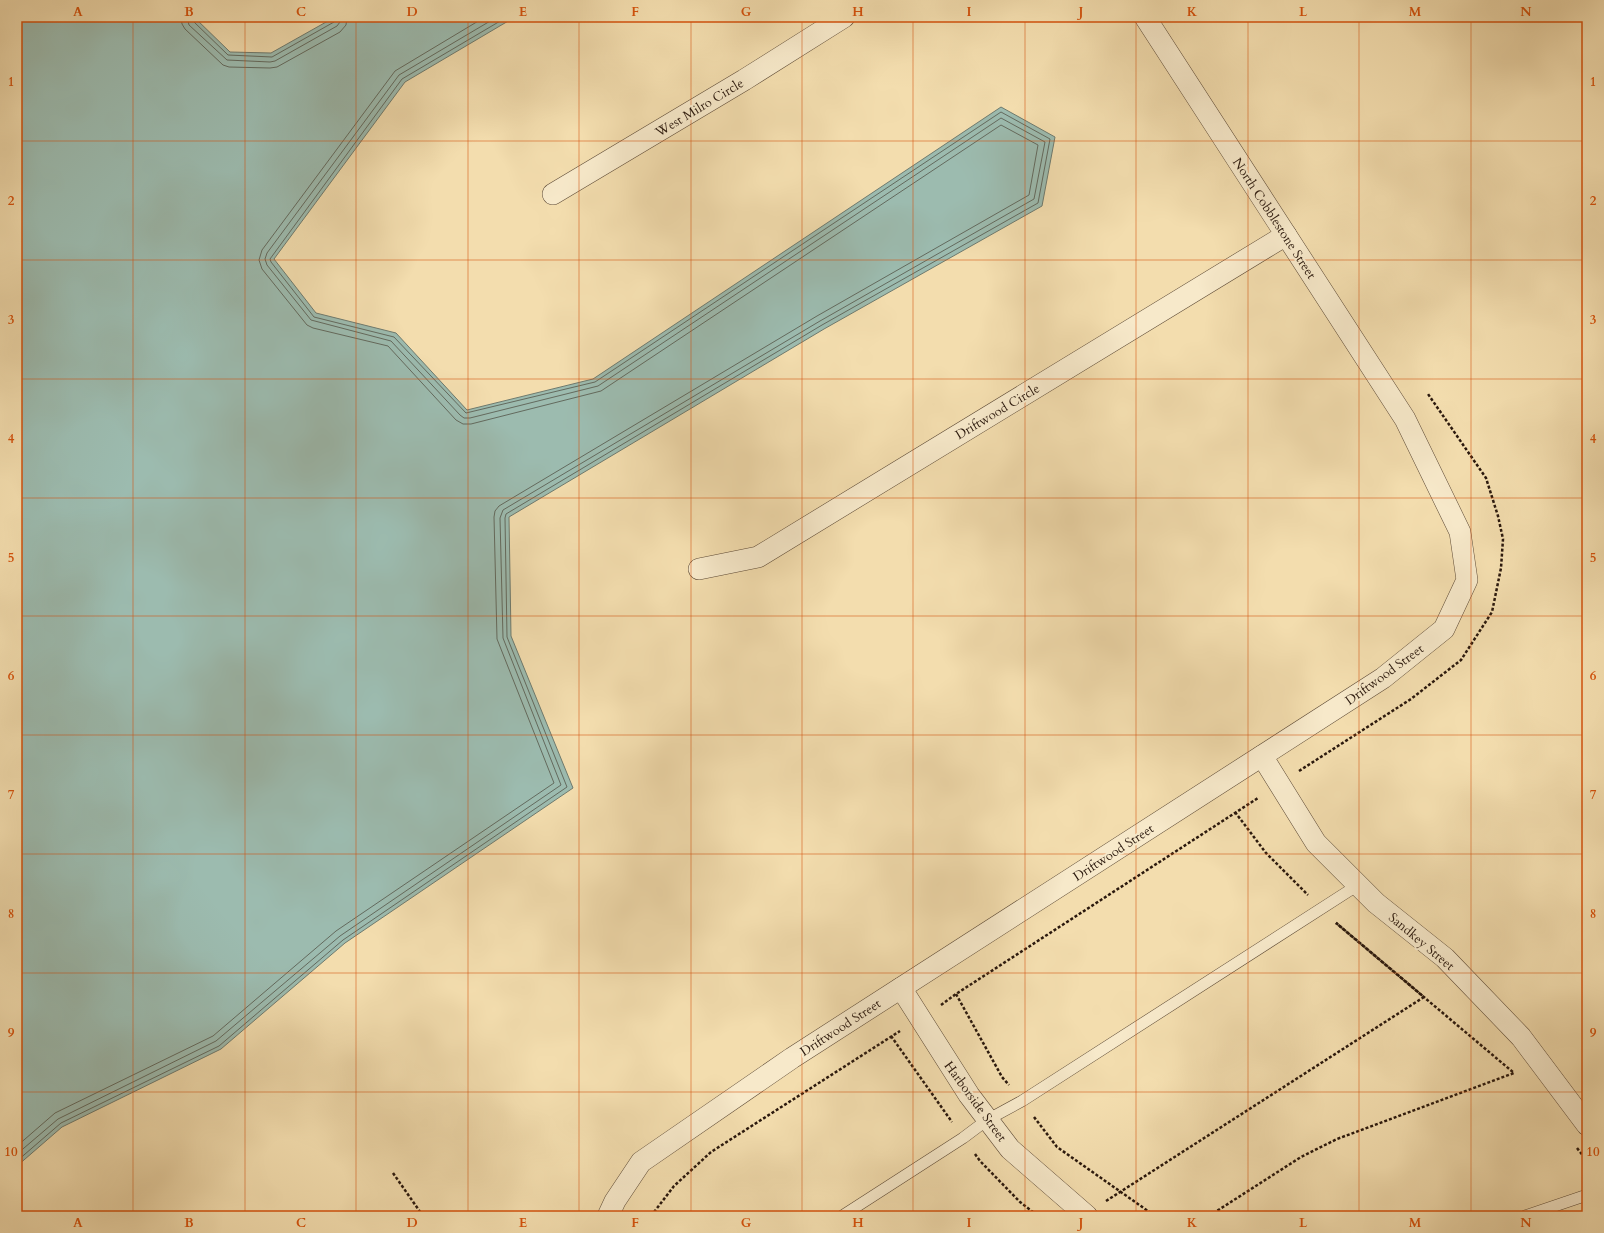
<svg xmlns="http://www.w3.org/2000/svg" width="1604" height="1233" font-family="Cardo,serif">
	<rect width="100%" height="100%" fill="#f3ddae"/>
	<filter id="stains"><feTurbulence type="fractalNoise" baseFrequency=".005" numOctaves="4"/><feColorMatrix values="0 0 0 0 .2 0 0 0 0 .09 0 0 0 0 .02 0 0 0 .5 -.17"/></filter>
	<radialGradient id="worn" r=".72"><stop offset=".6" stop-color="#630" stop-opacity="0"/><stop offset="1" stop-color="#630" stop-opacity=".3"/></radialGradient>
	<polygon fill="#9cbbaf" stroke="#6e7a6e" points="17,17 194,17 230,52 271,53 335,17 515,17 405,82 274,259 316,313 396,333 467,410 593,379 1001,107 1055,137 1042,206 824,329 509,517 511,636 573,788 345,943 221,1049 62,1127 17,1166"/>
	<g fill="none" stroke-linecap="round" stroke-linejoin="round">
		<g stroke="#636a5e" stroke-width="1">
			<polyline points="181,17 182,24 185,29 223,65 229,67 270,68 277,67 340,32 346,25 347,17"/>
			<polyline points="187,17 189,25 227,60 270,62 275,61 337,26 340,22 341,17"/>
			<polyline points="192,17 193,21 228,55 272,57 334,22 336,17"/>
			<polyline points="17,1146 55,1113 213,1036 336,931 554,783 497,639 494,517 495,511 499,506 817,316 1029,195 1038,145 1001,125 601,391 471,424 463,424 456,420 388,346 313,328 307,325 262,269 259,260 262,250 395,71 485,17"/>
			<polyline points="17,1154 58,1119 216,1041 340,936 561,785 503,638 500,518 503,510 820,321 1034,199 1045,142 1001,118 598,386 470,418 464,418 460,415 391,341 311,320 267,265 265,259 267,253 399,75 497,17"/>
			<polyline points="17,1161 61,1123 219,1046 343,940 567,787 507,637 505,518 506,514 822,325 1038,203 1050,139 1001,112 595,382 466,413 394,337 314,317 271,262 270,259 402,79 507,17"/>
		</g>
		<g stroke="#5c4935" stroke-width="12">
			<g id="lane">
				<polyline points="842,1216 963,1138 987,1120 1022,1101 1358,885"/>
				<polyline points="1525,1216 1587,1195"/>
			</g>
		</g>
		<g stroke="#5c4935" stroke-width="22">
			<g id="street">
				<polyline points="553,194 744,80 844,17"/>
				<polyline points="699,569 758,557 1286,235"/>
				<polyline points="1262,756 1316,843 1376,903 1445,958 1521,1037 1587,1125"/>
				<polyline points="901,988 969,1095 1010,1149 1087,1216"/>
				<polyline points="608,1216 615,1201 641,1162 792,1058 1383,678 1444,629 1467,580 1460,532 1405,419 1145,17"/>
			</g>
		</g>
		<g stroke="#2a180d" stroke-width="2.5" stroke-dasharray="3 2" stroke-linecap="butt">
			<polyline points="1299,771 1411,699 1461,660 1492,612 1501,568 1503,539 1498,516 1486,478 1428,394"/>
			<polyline points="1235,812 1266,853 1308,895"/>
			<polyline points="956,994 1002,1077 1009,1085"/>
			<polyline points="941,1005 956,994 1258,798"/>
			<polyline points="891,1036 952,1122"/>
			<polyline points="1034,1117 1057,1147 1155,1216"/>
			<polyline points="1577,1148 1587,1161"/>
			<polyline points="975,1154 980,1161 1020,1202 1038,1216"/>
			<polyline points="393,1173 423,1216"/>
			<polyline points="1106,1201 1424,997 1335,922"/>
			<polyline points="651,1216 674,1186 711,1152 900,1031"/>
			<polyline points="1209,1216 1301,1157 1337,1139 1514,1073 1336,923"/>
		</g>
		<use href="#lane" stroke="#f7e9ca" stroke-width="11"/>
		<use href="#street" stroke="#f7e9ca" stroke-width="21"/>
	</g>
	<path fill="none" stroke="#d5520c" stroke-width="1" stroke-opacity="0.55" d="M 133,17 L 133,1216M 245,17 L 245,1216M 356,17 L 356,1216M 468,17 L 468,1216M 579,17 L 579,1216M 691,17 L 691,1216M 802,17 L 802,1216M 913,17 L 913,1216M 1025,17 L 1025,1216M 1136,17 L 1136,1216M 1248,17 L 1248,1216M 1359,17 L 1359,1216M 1471,17 L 1471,1216M 17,141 L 1587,141M 17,260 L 1587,260M 17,379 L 1587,379M 17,498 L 1587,498M 17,616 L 1587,616M 17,735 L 1587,735M 17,854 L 1587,854M 17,973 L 1587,973M 17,1092 L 1587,1092"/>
	<g text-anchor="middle" stroke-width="4" stroke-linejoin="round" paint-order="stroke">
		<g font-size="13" fill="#2a180d" stroke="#f7e9ca">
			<text transform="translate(699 107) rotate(-31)" y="5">West Milro Circle</text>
			<text transform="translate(1275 218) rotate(57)" y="5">North Cobblestone Street</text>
			<text transform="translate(997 411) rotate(-31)" y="5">Driftwood Circle</text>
			<text transform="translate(1384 674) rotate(-36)" y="5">Driftwood Street</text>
			<text transform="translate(1113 852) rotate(-33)" y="5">Driftwood Street</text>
			<text transform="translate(1422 941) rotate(40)" y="5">Sandkey Street</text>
			<text transform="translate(840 1027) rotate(-33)" y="5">Driftwood Street</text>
			<text transform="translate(976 1101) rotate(54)" y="5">Harborside Street</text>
		</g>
	</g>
	<rect width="1604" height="1233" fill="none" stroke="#f3ddae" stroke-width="44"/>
	<rect x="22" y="22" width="1560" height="1189" fill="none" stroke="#d5520c" stroke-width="1.5"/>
	<g font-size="13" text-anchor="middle" font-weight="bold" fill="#d5520c">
		<text x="78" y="16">A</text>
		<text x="189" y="16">B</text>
		<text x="301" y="16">C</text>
		<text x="412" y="16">D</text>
		<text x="523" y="16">E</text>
		<text x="635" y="16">F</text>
		<text x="746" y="16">G</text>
		<text x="858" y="16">H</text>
		<text x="969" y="16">I</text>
		<text x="1081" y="16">J</text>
		<text x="1192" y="16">K</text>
		<text x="1303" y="16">L</text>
		<text x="1415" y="16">M</text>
		<text x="1526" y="16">N</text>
		<text x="11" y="86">1</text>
		<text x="1593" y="86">1</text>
		<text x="11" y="205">2</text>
		<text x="1593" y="205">2</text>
		<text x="11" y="324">3</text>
		<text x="1593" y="324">3</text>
		<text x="11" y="443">4</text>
		<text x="1593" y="443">4</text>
		<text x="11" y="562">5</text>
		<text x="1593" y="562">5</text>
		<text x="11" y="680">6</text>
		<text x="1593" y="680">6</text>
		<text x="11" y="799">7</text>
		<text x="1593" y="799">7</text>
		<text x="11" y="918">8</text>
		<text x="1593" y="918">8</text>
		<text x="11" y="1037">9</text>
		<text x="1593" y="1037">9</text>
		<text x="11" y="1156">10</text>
		<text x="1593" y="1156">10</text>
		<text x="78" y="1227">A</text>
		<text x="189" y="1227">B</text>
		<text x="301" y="1227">C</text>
		<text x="412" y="1227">D</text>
		<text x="523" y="1227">E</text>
		<text x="635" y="1227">F</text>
		<text x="746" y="1227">G</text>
		<text x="858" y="1227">H</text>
		<text x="969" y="1227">I</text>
		<text x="1081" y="1227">J</text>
		<text x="1192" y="1227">K</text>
		<text x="1303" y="1227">L</text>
		<text x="1415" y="1227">M</text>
		<text x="1526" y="1227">N</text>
	</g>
	<rect width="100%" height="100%" filter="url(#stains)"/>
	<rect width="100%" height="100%" fill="url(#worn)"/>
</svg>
